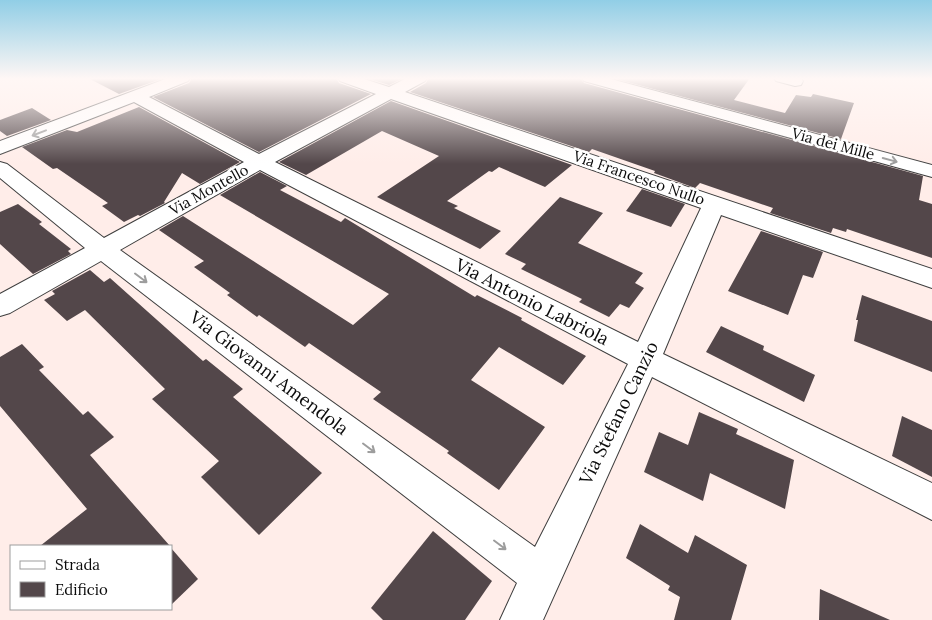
<svg xmlns="http://www.w3.org/2000/svg" width="932" height="620" font-family="Lora,serif">
	<rect width="100%" height="100%" fill="#ffede9"/>
	<g fill="#53474a">
		<polygon points="88,78 164,78 119,94"/>
		<polygon points="192,78 336,78 339,83 371,94 259,152 153,97 189,83"/>
		<polygon points="366,78 404,78 389,85"/>
		<polygon points="429,78 580,78 584,83 923,176 919,200 932,204 932,258 847,229 846,232 833,228 831,233 770,213 773,208 700,183 695,188 654,173 655,171 592,149 589,152 410,92 426,83"/>
		<polygon points="612,78 750,78 734,100 785,113 796,95 811,97 813,94 854,103 841,139"/>
		<polygon points="391,101 572,165 545,187 499,167 492,172 489,171 447,201 458,206 454,208 501,231 480,249 377,197 439,156 382,131 306,175 279,162"/>
		<polygon points="139,107 240,162 200,184 182,173 164,202 165,203 140,216 138,215 124,222 102,206 108,203 57,168 53,169 22,147 67,130 77,132"/>
		<polygon points="32,108 51,120 7,136 0,131 0,120"/>
		<polygon points="260,172 287,186 280,190 341,222 345,218 475,297 477,295 522,318 521,320 586,356 563,385 499,347 471,380 545,427 499,490 447,453 449,451 373,399 381,392 309,343 305,347 259,315 257,317 227,295 230,293 194,267 204,261 159,230 183,216 353,325 389,294 220,195"/>
		<polygon points="642,189 685,204 671,227 626,211"/>
		<polygon points="560,197 603,213 578,243 643,273 635,283 644,288 629,308 620,304 609,317 579,302 582,299 521,269 526,264 505,254"/>
		<polygon points="18,204 42,222 39,224 71,249 68,251 71,254 33,274 0,244 0,212"/>
		<polygon points="761,231 823,252 813,278 803,275 788,315 728,291"/>
		<polygon points="90,270 104,282 110,278 203,361 206,359 243,389 233,397 322,473 259,535 201,477 219,461 152,399 165,389 85,310 67,321 44,300 55,294 52,291"/>
		<polygon points="862,295 932,321 932,372 854,341 858,320 856,320"/>
		<polygon points="721,326 764,346 763,350 815,375 804,402 706,352"/>
		<polygon points="22,344 44,367 39,370 83,415 88,411 114,437 90,455 170,546 40,546 87,509 0,406 0,357"/>
		<polygon points="699,412 738,429 736,434 794,460 785,509 710,473 703,501 644,472 659,432 688,445"/>
		<polygon points="902,416 932,430 932,477 892,456"/>
		<polygon points="640,524 688,553 695,535 747,565 731,620 674,620 680,597 668,590 670,586 626,558"/>
		<polygon points="433,531 492,581 465,620 383,620 371,608"/>
		<polygon points="171,548 198,579 171,605"/>
		<polygon points="820,589 890,620 819,620"/>
	</g>
	<g fill="none" stroke-linecap="round" stroke-linejoin="round">
		<g stroke="#3e3e3e" stroke-width="2">
			<g id="minor">
				<path d="M 168,78 L 190,78 L 188,81 L 149,97 L 259,154 L 376,94 L 340,81 L 338,78 L 361,78 L 389,87 L 407,78 L 427,78 L 425,81 L 405,92 L 932,269 L 932,288 L 721,215 L 663,354 L 932,483 L 932,520 L 652,377 L 543,620 L 500,620 L 517,583 L 101,261 L 10,313 L 0,316 L 0,294 L 85,248 L 0,178 L 0,162 L 7,164 L 104,238 L 244,162 L 134,102 L 0,154 L 0,141 ZM 391,99 L 701,208 L 638,342 L 275,162 ZM 260,170 L 628,364 L 535,547 L 120,250 Z"/>
				<polygon points="582,78 607,78 932,165 932,177 584,81"/>
				<polygon points="774,78 801,78 803,81 801,85 795,86 776,81"/>
			</g>
		</g>
		<use href="#minor" fill="#fff" fill-rule="evenodd"/>
	</g>
	<defs><path id="oneway-shaft" d="M-6 0H5M1.5-3L5.5 0L1.5 3" fill="none" stroke-width="1.6" stroke-linecap="round" stroke-linejoin="round" transform="scale(1.25)"/></defs>
	<g stroke="#9d9d9d">
		<use href="#oneway-shaft" transform="translate(39 133) rotate(159)"/>
		<use href="#oneway-shaft" transform="translate(890 160) rotate(15)"/>
		<use href="#oneway-shaft" transform="translate(141 278) rotate(37)"/>
		<use href="#oneway-shaft" transform="translate(369 448) rotate(37)"/>
		<use href="#oneway-shaft" transform="translate(500 545) rotate(37)"/>
	</g>
	<linearGradient id="sky" x2="0" y2="1"><stop stop-color="#91cee6"/><stop offset="0.48" stop-color="#fff7f5"/><stop offset="1" stop-color="#fff7f5" stop-opacity="0"/></linearGradient>
	<rect width="932" height="164" fill="url(#sky)"/>
	<g text-anchor="middle" stroke-width="5" stroke-linejoin="round" paint-order="stroke">
		<g font-size="15" fill="#0b0b0b" stroke="#fff">
			<text transform="translate(833 144) rotate(15)" y="5">Via dei Mille</text>
			<text transform="translate(639 178) rotate(19)" y="5">Via Francesco Nullo</text>
			<text transform="translate(209 190) rotate(-29)" y="5">Via Montello</text>
		</g>
		<g font-size="18" fill="#0b0b0b" stroke="#fff">
			<text transform="translate(532 302) rotate(27)" y="6">Via Antonio Labriola</text>
			<text transform="translate(269 373) rotate(37)" y="6">Via Giovanni Amendola</text>
			<text transform="translate(619 413) rotate(-64)" y="6">Via Stefano Canzio</text>
		</g>
	</g>
	<rect x="10" y="545" width="162" height="65" fill="#ffffff" stroke="#9d9d9d"/>
	<rect x="20" y="561" width="25" height="8" fill="#ffffff" stroke="#9d9d9d"/>
	<text x="55" y="570" font-size="15" fill="#0b0b0b">Strada</text>
	<rect x="20" y="582" width="25" height="15" fill="#53474a" stroke="#9d9d9d"/>
	<text x="55" y="595" font-size="15" fill="#0b0b0b">Edificio</text>
</svg>
